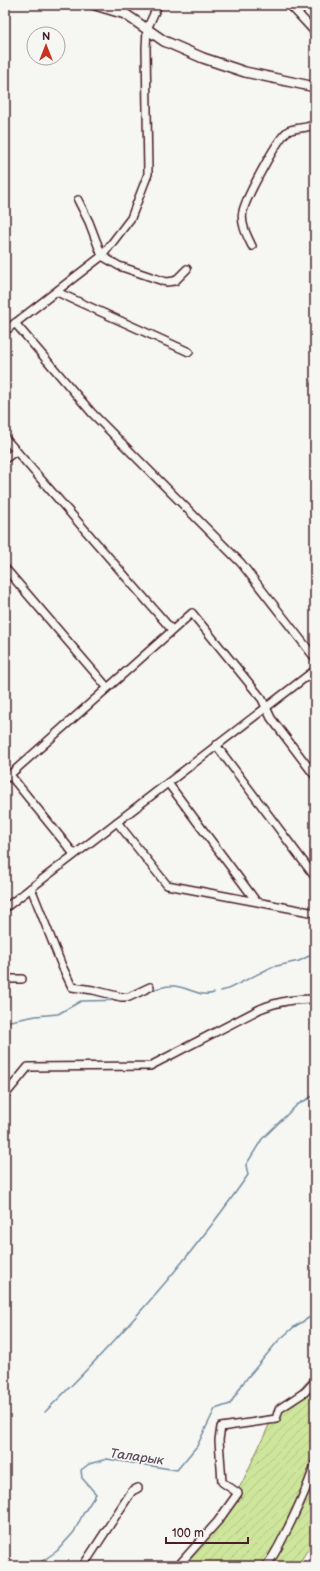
<svg xmlns="http://www.w3.org/2000/svg" width="320" height="1571" font-family="'Balsamiq Sans',sans-serif">
	<defs>
		<pattern id="garden-furrows" width="10" height="10" patternUnits="userSpaceOnUse"><rect width="10" height="10" fill="#cde69b"/><path d="M-1 1l2-2M0 10L10 0M9 11l2-2" fill="none" stroke="#b2c586"/></pattern>
	</defs>
	<rect width="100%" height="100%" fill="#f6f6f2"/>
	<filter id="ink" filterUnits="userSpaceOnUse"><feTurbulence type="fractalNoise" baseFrequency=".025" numOctaves="2"/><feDisplacementMap in="SourceGraphic" scale="8" xChannelSelector="R" yChannelSelector="G"/><feConvolveMatrix kernelMatrix="1 2 1 2 8 2 1 2 1" color-interpolation-filters="sRGB"/></filter>
	<g filter="url(#ink)">
		<polygon fill="url(#garden-furrows)" stroke="#8c8263" points="315,1373 315,1539 297,1566 172,1566 227,1508 242,1483 270,1423"/>
		<g fill="none" stroke-linecap="round" stroke-linejoin="round">
			<g stroke="#728c9f" stroke-width="1.5">
				<polyline points="285,5 315,39"/>
				<polyline points="221,991 228,989 272,967 299,961 315,953"/>
				<path d="M 138,997 C 148,992 160,986 171,986 C 186,985 198,998 214,993"/>
				<polyline points="5,1022 36,1016 58,1014 81,1001 129,1000"/>
				<path d="M 45,1412 C 119,1339 189,1260 248,1175 L 246,1165 L 262,1139 L 297,1105 L 313,1096"/>
				<polyline points="35,1566 57,1551 74,1532 83,1514 96,1494 82,1478 81,1470 89,1464 107,1459 177,1470 197,1446 215,1409 230,1404 243,1383 278,1341 294,1327 315,1314"/>
			</g>
			<g stroke="#4a1f2b" stroke-width="10">
				<g id="minor">
					<polyline points="290,5 315,32"/>
					<polyline points="78,200 89,222 102,256 119,266 166,282 175,281 187,269"/>
					<path d="M 252,246 C 247,236 240,223 243,211 C 246,198 278,137 288,131 C 296,127 307,129 315,124"/>
					<polyline points="57,292 189,352"/>
					<polyline points="15,323 92,413 241,563 315,658"/>
					<polyline points="5,331 102,256 131,218 148,174 146,48 147,29 158,5"/>
					<polyline points="5,438 172,630"/>
					<polyline points="5,459 16,451"/>
					<polyline points="5,568 107,687"/>
					<polyline points="216,745 315,877"/>
					<polyline points="10,775 74,854"/>
					<polyline points="5,779 192,613 262,699 271,718 315,776"/>
					<polyline points="168,783 256,901"/>
					<polyline points="117,822 167,885 315,913"/>
					<polyline points="31,888 62,966 72,987 93,990 121,997 129,997 150,987"/>
					<polyline points="5,908 315,670"/>
					<polyline points="5,979 22,979"/>
					<path d="M 5,1095 L 28,1067 L 150,1066 L 260,1009 C 279,1001 294,999 315,999"/>
					<polyline points="83,1566 132,1491 138,1488"/>
					<polyline points="178,1566 218,1521 238,1493 222,1482 219,1440 221,1427 276,1419 279,1409 305,1392 315,1381"/>
					<path d="M 266,1566 C 276,1554 281,1541 288,1528 C 298,1507 308,1487 315,1464"/>
				</g>
			</g>
			<g stroke="#4a1f2b" stroke-width="12">
				<polyline id="major" points="95,5 125,14 164,41 203,58 245,72 315,87"/>
			</g>
			<use href="#minor" stroke="#f6f6f2" stroke-width="7"/>
			<use href="#major" stroke="#f6f6f2" stroke-width="9"/>
		</g>
	</g>
	<g text-anchor="middle" stroke-width="3.5" stroke-linejoin="round" paint-order="stroke">
		<g font-size="13" font-style="italic" fill="#5a4c5c" stroke="#f6f6f2">
			<text transform="translate(137 1456) rotate(8)" y="5">Таларык</text>
		</g>
	</g>
	<rect width="320" height="1571" fill="none" stroke="#f6f6f2" stroke-width="20"/>
	<rect x="10" y="10" width="300" height="1551" fill="none" stroke="#4a1f2b" stroke-width="1.5" filter="url(#ink)"/>
	<g transform="translate(46 46)"><circle r="19" fill="#f6f6f2" stroke="#b1a0a2"/>
	<path d="M0-3L7 15L0 10L-7 15Z" fill="#c8321e"/>
	<text y="-6" font-size="11" font-weight="bold" text-anchor="middle" fill="#4a1f2b">N</text>
	</g>
	<path d="M166 1537v6h82v-6" fill="none" stroke="#4a1f2b" stroke-width="2"/>
	<text x="172" y="1537" font-size="12" fill="#4a1f2b" stroke="#f6f6f2" stroke-width="3" paint-order="stroke">100 m</text>
</svg>
